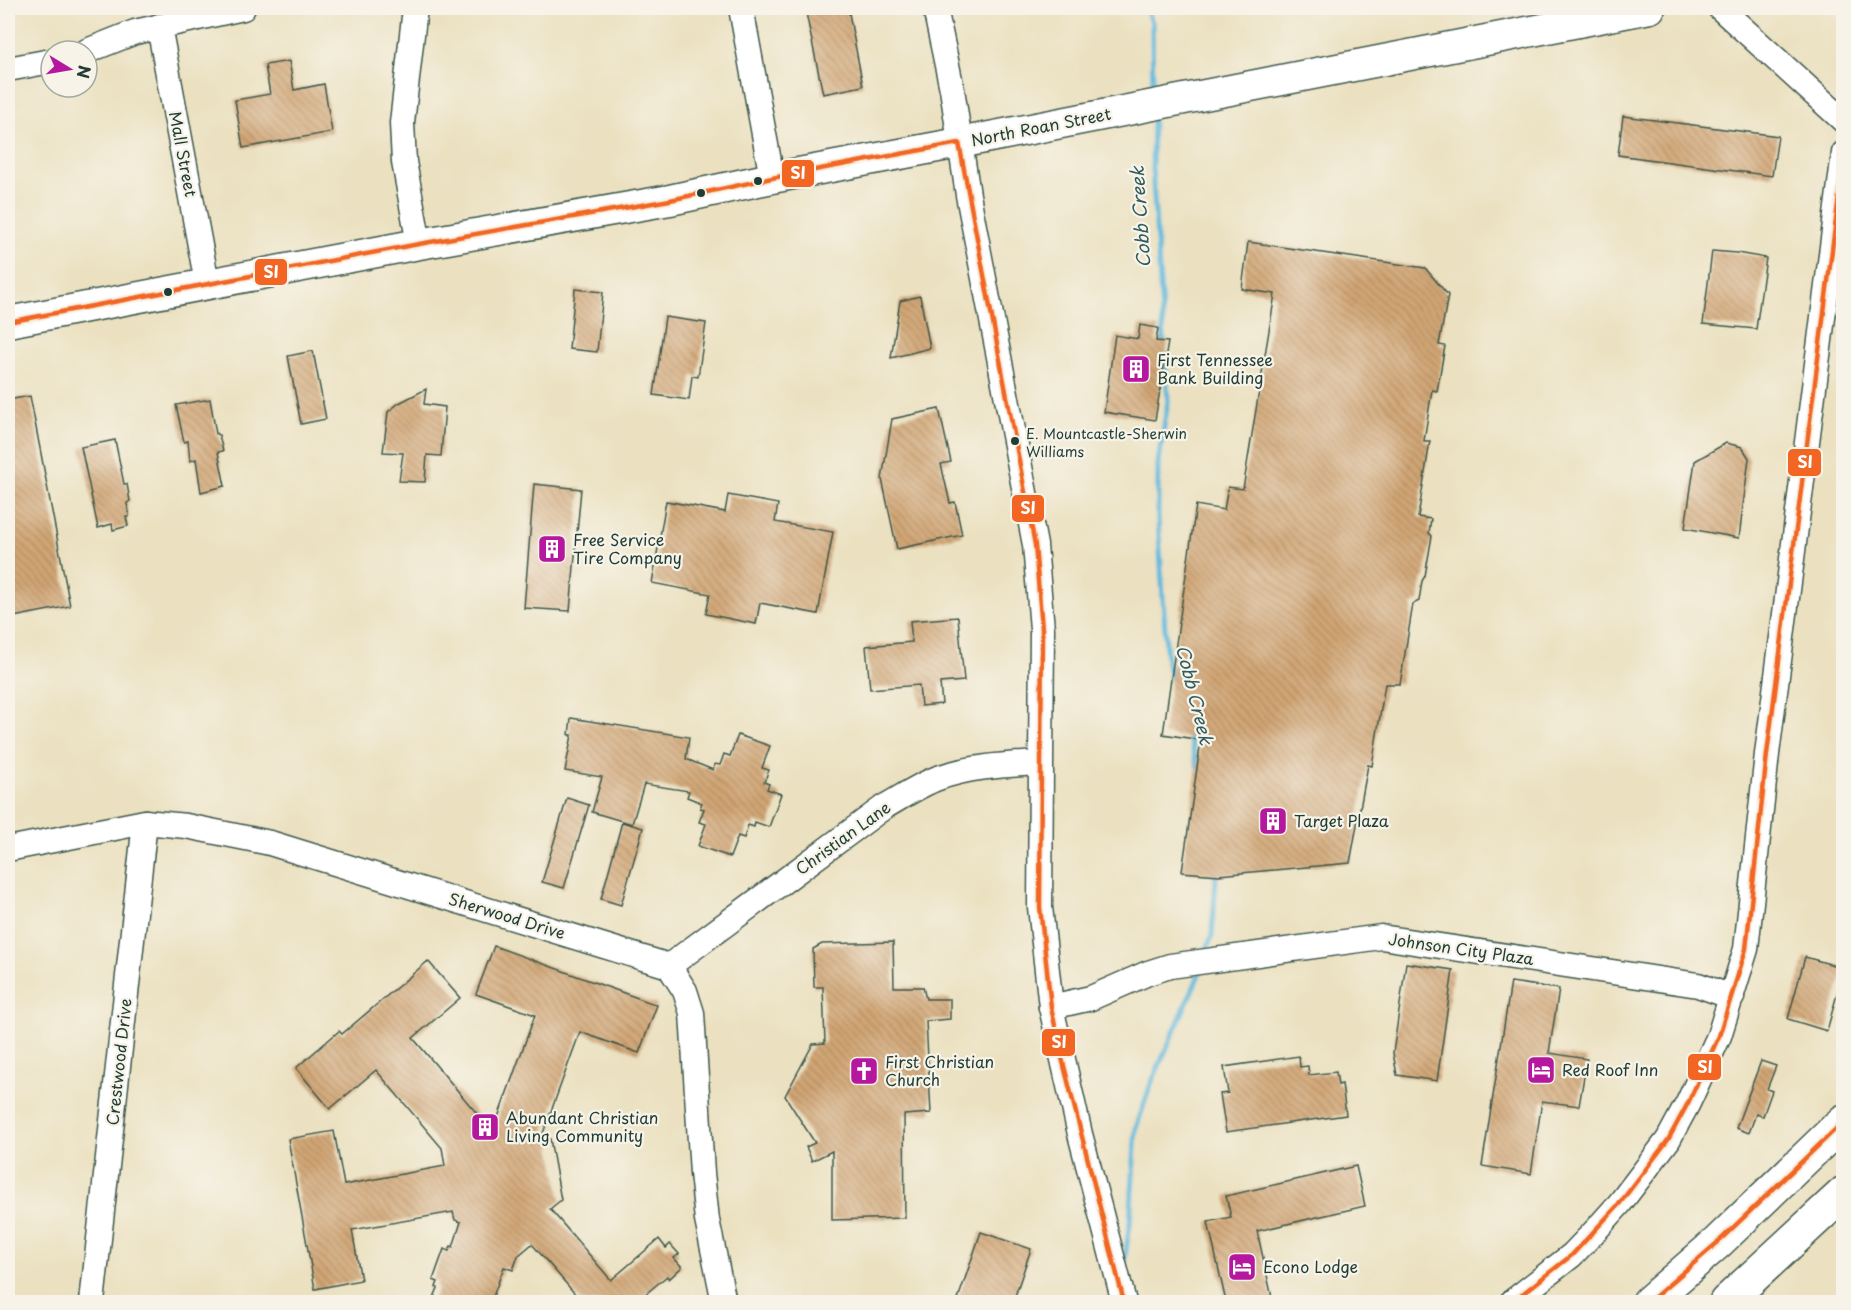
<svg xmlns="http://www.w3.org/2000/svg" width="1851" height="1310" font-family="'Playpen Sans',sans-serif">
	<defs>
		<pattern id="building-back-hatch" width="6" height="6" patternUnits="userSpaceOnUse" patternTransform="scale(1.5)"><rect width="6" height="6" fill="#d2a675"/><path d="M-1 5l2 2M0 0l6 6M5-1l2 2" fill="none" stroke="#aa8861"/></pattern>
	</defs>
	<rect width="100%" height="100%" fill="#f7f3e8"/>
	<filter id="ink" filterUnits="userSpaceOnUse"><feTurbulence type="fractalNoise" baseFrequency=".0167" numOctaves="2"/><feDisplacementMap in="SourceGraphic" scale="12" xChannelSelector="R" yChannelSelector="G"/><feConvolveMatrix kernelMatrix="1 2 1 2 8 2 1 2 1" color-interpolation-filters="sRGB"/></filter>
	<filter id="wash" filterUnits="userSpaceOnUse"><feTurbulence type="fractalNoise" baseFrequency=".008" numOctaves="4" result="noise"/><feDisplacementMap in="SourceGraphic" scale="24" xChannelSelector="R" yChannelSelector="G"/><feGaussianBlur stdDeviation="1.35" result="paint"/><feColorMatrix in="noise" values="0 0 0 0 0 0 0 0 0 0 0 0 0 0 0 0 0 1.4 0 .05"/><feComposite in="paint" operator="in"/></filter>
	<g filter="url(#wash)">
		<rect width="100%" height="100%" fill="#ebe1c1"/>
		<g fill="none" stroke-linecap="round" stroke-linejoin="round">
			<g stroke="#5fb8dc" stroke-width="5">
				<polyline points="1145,8 1152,22 1153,94"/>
				<polyline points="1153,116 1152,168 1168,401 1158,463 1158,518 1167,662 1173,683"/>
				<polyline points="1188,732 1199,772"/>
				<polyline points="1205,955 1212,935 1216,879 1215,870"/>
				<polyline points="1124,1262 1130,1224 1136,1128 1151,1084 1201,970"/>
			</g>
		</g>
		<g id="blocks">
			<g fill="url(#building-back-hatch)">
				<polygon points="805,8 848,8 863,86 823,94"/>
				<polygon points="289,61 294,90 324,84 332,132 243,148 235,100 270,94 265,65"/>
				<polygon points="1623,116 1778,136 1772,176 1618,155"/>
				<polygon points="1248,242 1425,268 1448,295 1439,345 1445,346 1437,391 1432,390 1424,441 1430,441 1418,517 1431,519 1429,533 1432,536 1425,576 1422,581 1419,601 1413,604 1400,684 1385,684 1372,766 1368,765 1350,863 1219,875 1182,872 1201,740 1163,734 1196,505 1224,510 1228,487 1243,489 1275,294 1242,289"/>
				<polygon points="1712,251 1737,253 1766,258 1756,329 1703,324"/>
				<polygon points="575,289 603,292 597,352 569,349"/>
				<polygon points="920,296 930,348 891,358 900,301"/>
				<polygon points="665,317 706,323 698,377 692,376 689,400 654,395"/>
				<polygon points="1140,325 1158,328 1156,341 1168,342 1155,420 1104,412 1115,335 1138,339"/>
				<polygon points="313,351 326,419 301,424 288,356"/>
				<polygon points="426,389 424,404 445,407 441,456 427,455 425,482 399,481 403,453 383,452 388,412 399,403"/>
				<polygon points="30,396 70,606 8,618 8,400"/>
				<polygon points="210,399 216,434 219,435 223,451 218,452 225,486 201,492 196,459 190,461 188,441 184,442 176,405"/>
				<polygon points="939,409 951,462 941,464 950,503 955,502 962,535 897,549 882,479 892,419"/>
				<polygon points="115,440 124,484 127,484 130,501 127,503 129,517 126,517 128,526 113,530 112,524 98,528 81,447"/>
				<polygon points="1726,443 1742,447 1749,458 1739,538 1685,528 1695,461"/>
				<polygon points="534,484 581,489 570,611 524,608"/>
				<polygon points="728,495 778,504 775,522 833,532 818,614 760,603 756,624 706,614 710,594 652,583 666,501 725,512"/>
				<polygon points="958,617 964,681 940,683 942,704 921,706 919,685 870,689 866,646 912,642 910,621"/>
				<polygon points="571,718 689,737 686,759 713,770 715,764 720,765 724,754 730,756 738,735 770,746 762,768 769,770 764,782 769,784 767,789 781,794 769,827 755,822 754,827 748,825 744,838 738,836 730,857 698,846 706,824 699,822 704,809 700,808 702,803 687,797 689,791 644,784 632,824 592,812 602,777 565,771 572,735 569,735"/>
				<polygon points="567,798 589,805 564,888 542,882"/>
				<polygon points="622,822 643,828 621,905 601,899"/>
				<polygon points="893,942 894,987 923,987 926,999 950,999 950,1019 926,1021 931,1113 904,1115 905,1218 832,1220 832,1151 812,1161 806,1147 815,1143 785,1096 813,1044 825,1043 823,987 814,987 813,949 822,944"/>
				<polygon points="494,946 657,1005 639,1053 580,1032 542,1136 550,1139 561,1200 550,1209 611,1280 659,1239 666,1248 670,1244 679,1254 674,1258 682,1267 669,1279 667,1276 636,1302 582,1302 532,1244 518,1256 513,1270 504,1267 491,1302 432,1302 438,1288 436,1287 438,1282 433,1280 444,1249 449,1251 451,1246 453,1247 461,1222 455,1220 453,1212 352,1230 361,1280 315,1289 288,1139 334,1131 344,1185 445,1166 442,1148 376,1070 330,1109 296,1068 339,1031 342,1034 428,961 460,998 413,1038 485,1123 491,1118 497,1120 535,1015 476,994"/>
				<polygon points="1805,957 1844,968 1827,1031 1788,1019"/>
				<polygon points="1406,963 1453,970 1437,1081 1397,1075 1393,1053"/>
				<polygon points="1511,982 1559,989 1549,1053 1587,1059 1579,1106 1542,1101 1531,1174 1482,1166"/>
				<polygon points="1299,1056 1300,1067 1308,1066 1309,1075 1336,1072 1338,1085 1342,1084 1346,1115 1226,1132 1220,1094 1228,1093 1224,1067"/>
				<polygon points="1761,1061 1776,1066 1767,1089 1772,1091 1763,1116 1756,1114 1749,1133 1736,1128"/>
				<polygon points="1356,1166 1365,1206 1257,1231 1273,1302 1226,1302 1208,1222 1231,1217 1226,1196"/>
				<polygon points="981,1232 1031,1249 1013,1302 957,1302"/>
			</g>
		</g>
	</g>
	<g filter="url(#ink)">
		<use href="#blocks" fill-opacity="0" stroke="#3e5649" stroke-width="1.5"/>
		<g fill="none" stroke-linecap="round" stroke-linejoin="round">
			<g stroke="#3e5649" stroke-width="27">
				<g id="minor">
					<polyline points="415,8 402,123 404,162 419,244"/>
					<polyline points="741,8 772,178"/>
					<polyline points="935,8 952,89 968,195 1035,545 1042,629 1040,907 1051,1007 1080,1134 1124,1302"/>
					<polyline points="1720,8 1844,121"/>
					<polyline points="159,26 207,283"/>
					<polyline points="87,51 135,32 243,8"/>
					<polyline points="8,69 51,61"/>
					<polyline points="8,849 145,822 186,826 270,843 669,966 685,991 692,1013 702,1173 707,1220 724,1302"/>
					<path d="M 669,966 L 884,807 C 902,797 919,785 938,778 C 971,766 1006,765 1040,763"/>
					<polyline points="1051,1007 1091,998 1148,973 1170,966 1381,937 1698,985 1732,997"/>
					<polyline points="92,1302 145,822"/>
					<polyline points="1512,1302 1572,1255 1595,1231 1620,1203 1668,1140 1688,1103 1719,1036 1746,949 1767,754 1844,153"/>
				</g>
			</g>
			<g stroke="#3e5649" stroke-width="33">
				<polyline id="major" points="8,322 419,244 670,200 772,178 959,143 1650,8"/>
			</g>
			<g stroke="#3e5649" stroke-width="36">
				<g id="highway">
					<polyline points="1649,1302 1717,1243 1844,1121"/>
					<polyline points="1726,1302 1844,1193"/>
				</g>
			</g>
			<use href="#minor" stroke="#fff" stroke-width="24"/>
			<use href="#major" stroke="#fff" stroke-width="30"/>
			<use href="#highway" stroke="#fff" stroke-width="33"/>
			<g stroke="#f7f3e8" stroke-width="9">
				<g id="bus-1">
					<polyline points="8,322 419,244 670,200 772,178 959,143 1035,545 1042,629 1040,907 1051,1007 1062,1058 1124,1302"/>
					<polyline points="1512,1302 1572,1255 1620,1203 1668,1140 1688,1103 1719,1036 1746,949 1767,754 1844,157"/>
					<polyline points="1649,1302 1717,1243 1844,1121"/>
				</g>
			</g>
			<use href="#bus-1" stroke="#f26522" stroke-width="4.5"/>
		</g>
	</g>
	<defs>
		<g id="building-square" transform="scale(1.5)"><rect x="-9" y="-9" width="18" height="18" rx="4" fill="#b5179e" stroke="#f7f3e8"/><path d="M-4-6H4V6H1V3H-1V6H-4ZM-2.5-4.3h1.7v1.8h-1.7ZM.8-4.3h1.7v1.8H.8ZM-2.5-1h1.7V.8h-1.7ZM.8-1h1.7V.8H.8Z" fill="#fff"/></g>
		<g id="hotel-square" transform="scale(1.5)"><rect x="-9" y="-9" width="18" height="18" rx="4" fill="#b5179e" stroke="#f7f3e8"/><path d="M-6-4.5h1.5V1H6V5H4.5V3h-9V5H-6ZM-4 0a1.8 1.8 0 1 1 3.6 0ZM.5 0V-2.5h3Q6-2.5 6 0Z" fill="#fff"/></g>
		<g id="church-square" transform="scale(1.5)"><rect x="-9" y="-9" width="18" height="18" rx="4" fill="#b5179e" stroke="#f7f3e8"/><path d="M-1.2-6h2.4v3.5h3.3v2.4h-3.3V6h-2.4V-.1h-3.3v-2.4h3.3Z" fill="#fff"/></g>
	</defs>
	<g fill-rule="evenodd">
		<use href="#building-square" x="1136" y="369"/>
		<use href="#building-square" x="552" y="549"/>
		<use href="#building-square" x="1273" y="821"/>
		<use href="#hotel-square" x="1541" y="1070"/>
		<use href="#church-square" x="864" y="1071"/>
		<use href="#building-square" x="485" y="1127"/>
		<use href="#hotel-square" x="1242" y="1267"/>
	</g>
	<g fill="#1f3d34" stroke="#f7f3e8" stroke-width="2">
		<circle cx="758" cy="181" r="5"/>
		<circle cx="701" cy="193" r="5"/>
		<circle cx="168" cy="292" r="5"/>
		<circle cx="1015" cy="441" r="5"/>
	</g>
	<g text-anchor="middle" stroke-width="4.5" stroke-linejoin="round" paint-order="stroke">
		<g font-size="14" fill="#1f3d34" stroke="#f7f3e8" text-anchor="start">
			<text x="1026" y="439">E. Mountcastle-Sherwin<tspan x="1026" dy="18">Williams</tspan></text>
		</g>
		<g font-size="16" fill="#1f3d34" stroke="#f7f3e8">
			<text transform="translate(1041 127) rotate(-11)" y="6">North Roan Street</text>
			<text transform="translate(183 154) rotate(79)" y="6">Mall Street</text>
			<text transform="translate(843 838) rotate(-36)" y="6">Christian Lane</text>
			<text transform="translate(507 916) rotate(17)" y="6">Sherwood Drive</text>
			<text transform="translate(1461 949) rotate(8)" y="6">Johnson City Plaza</text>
			<text transform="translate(119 1062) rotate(-84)" y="6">Crestwood Drive</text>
		</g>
		<g font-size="16" fill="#1f3d34" stroke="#f7f3e8" text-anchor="start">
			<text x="1157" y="366">First Tennessee<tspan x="1157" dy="18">Bank Building</tspan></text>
			<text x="573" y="546">Free Service<tspan x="573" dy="18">Tire Company</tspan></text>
			<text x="1294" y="827">Target Plaza</text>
			<text x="885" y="1068">First Christian<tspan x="885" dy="18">Church</tspan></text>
			<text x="1562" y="1076">Red Roof Inn</text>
			<text x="506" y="1124">Abundant Christian<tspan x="506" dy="18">Living Community</tspan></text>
			<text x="1263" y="1273">Econo Lodge</text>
		</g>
		<g font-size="18" font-style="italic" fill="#2f5c5e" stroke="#f7f3e8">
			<text transform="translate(1141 217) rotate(-94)" y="6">Cobb Creek</text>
			<text transform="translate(1194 695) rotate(76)" y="6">Cobb Creek</text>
		</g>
	</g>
	<g stroke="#f7f3e8" stroke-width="2">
		<rect x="781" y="159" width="34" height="29" rx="6" fill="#f26522"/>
		<rect x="254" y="258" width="34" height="28" rx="6" fill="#f26522"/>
		<rect x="1787" y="448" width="35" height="29" rx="6" fill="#f26522"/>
		<rect x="1011" y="494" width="34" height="29" rx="6" fill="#f26522"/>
		<rect x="1041" y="1028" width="35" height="29" rx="6" fill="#f26522"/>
		<rect x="1687" y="1053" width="35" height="28" rx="6" fill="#f26522"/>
	</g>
	<g font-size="16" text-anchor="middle" font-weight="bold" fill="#fff">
		<text x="798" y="179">SI</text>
		<text x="271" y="278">SI</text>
		<text x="1805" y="468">SI</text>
		<text x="1028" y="514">SI</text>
		<text x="1059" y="1048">SI</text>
		<text x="1705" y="1073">SI</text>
	</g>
	<rect width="1851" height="1310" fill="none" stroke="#f7f3e8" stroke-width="30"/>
	<g transform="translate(69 69) rotate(101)"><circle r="28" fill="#f7f3e8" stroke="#a1aaa0" stroke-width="1.5"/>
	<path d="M0-4.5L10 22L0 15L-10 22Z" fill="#b5179e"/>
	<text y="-9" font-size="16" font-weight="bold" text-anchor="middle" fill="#1f3d34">N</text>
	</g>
</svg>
